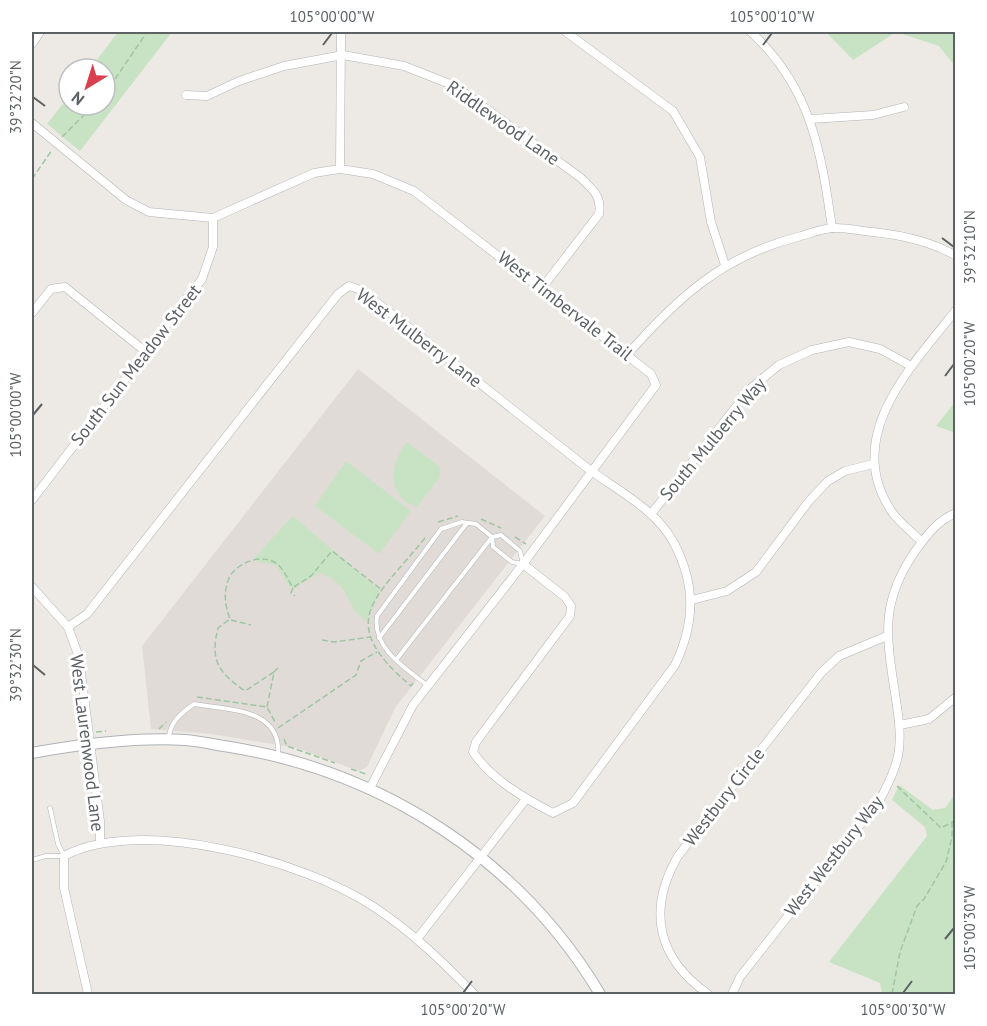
<svg xmlns="http://www.w3.org/2000/svg" width="987" height="1026" font-family="'PT Sans',sans-serif">
	<rect width="100%" height="100%" fill="#edeae5"/>
	<polygon fill="#e0dbd6" points="358,369 545,516 395,708 367,767 359,771 296,748 211,734 151,729 142,646"/>
	<g fill="#c8e3c3">
		<polygon points="118,32 172,32 80,151 47,124 69,96 69,105 105,105 105,69 90,69"/>
		<polygon points="826,32 955,32 955,66 939,46 896,32 853,60"/>
		<polygon points="955,402 955,433 936,426"/>
		<path d="M 407,442 L 440,467 L 440,477 L 417,507 C 386,498 389,463 407,442 Z"/>
		<polygon points="346,461 411,511 379,554 315,506"/>
		<path d="M 293,516 L 380,591 L 367,621 C 345,610 353,584 319,573 L 291,589 L 276,565 L 258,562 L 254,558 Z"/>
		<polygon points="899,785 933,810 945,808 955,794 955,994 909,994 903,992 882,994 880,983 829,962 927,836 925,827 892,800"/>
	</g>
	<g fill="none" stroke-linecap="round" stroke-linejoin="round">
		<g stroke="#b0b3b6" stroke-width="5">
			<g id="lane">
				<polyline points="379,638 467,523"/>
				<path d="M 396,660 L 492,537 L 501,535 L 520,551 L 523,564 L 512,562 L 493,547 L 492,537 L 476,524 L 462,522 L 441,529 L 377,616 C 372,648 405,668 427,685"/>
				<path d="M 169,739 C 169,723 181,713 194,704 C 228,710 282,708 278,755"/>
				<polyline points="32,860 46,856 64,856 58,844 50,808"/>
			</g>
		</g>
		<g stroke="#b0b3b6" stroke-width="9">
			<g id="street">
				<polyline points="566,32 673,111 700,157 711,222 725,265"/>
				<path d="M 751,32 C 811,88 821,150 832,228"/>
				<polyline points="32,44 40,32"/>
				<path d="M 186,95 L 207,96 L 239,81 L 284,66 L 343,55 L 404,66 L 455,86 L 581,178 C 593,190 602,196 599,214 L 542,288"/>
				<polyline points="811,119 873,115 904,107"/>
				<polyline points="32,123 126,200 149,212 213,218 314,173 340,169 373,174 414,191 651,374 656,385 523,564 413,705 370,788"/>
				<polyline points="340,169 341,32"/>
				<polyline points="32,313 51,289 65,287 146,352"/>
				<path d="M 627,355 C 678,297 724,255 801,236 C 811,233 822,229 832,228 C 845,227 860,231 873,232 C 901,235 931,241 956,256"/>
				<polyline points="32,500 202,279 213,247 213,218"/>
				<polyline points="651,514 751,388 779,365 812,350 849,342 880,349 911,366"/>
				<path d="M 922,542 C 912,532 897,521 890,509 C 843,435 912,366 956,310"/>
				<polyline points="32,587 68,627 79,657 100,821 100,843"/>
				<polyline points="692,600 727,591 756,572 809,501 828,481 845,471 873,464"/>
				<path d="M 68,627 L 87,614 L 338,294 L 349,286 L 361,290 C 436,349 511,408 586,467 C 616,490 655,508 674,543 C 696,585 695,623 675,665 L 573,803 L 553,813 C 524,798 491,779 473,752 L 476,742 L 570,616 L 571,606 L 565,597 L 523,564"/>
				<polyline points="900,725 929,719 956,697"/>
				<polyline points="417,939 526,799"/>
				<path d="M 88,994 L 64,888 L 64,856 C 140,815 305,861 374,907 C 412,932 443,962 474,994"/>
				<path d="M 708,994 C 657,958 647,910 678,856 L 821,673 L 839,656 L 887,636"/>
				<path d="M 732,994 L 740,977 L 881,798 C 887,786 894,773 897,760 C 902,741 899,719 896,700 C 887,639 878,604 916,550 C 927,535 938,520 956,513"/>
			</g>
		</g>
		<g stroke="#afb3b6" stroke-width="12">
			<path id="secondary" d="M 32,753 C 82,744 134,737 185,740 C 200,741 216,745 230,747 C 384,772 520,860 600,994"/>
		</g>
		<g stroke="#9fc5a3" stroke-width="1.5" stroke-dasharray="6 3" stroke-linecap="butt">
			<polyline points="105,94 147,32"/>
			<polyline points="62,137 94,105"/>
			<polyline points="32,179 52,150"/>
			<polyline points="481,519 501,528"/>
			<polyline points="438,522 458,516"/>
			<polyline points="515,537 526,544"/>
			<polyline points="294,587 311,576 332,551 382,590"/>
			<polyline points="231,620 251,625"/>
			<polyline points="322,640 334,642 370,637"/>
			<path d="M 274,672 L 245,691 C 218,672 210,661 218,628 L 230,619 C 225,605 223,593 229,578 C 236,563 263,552 277,564 C 284,569 288,580 293,588 L 291,593 L 295,596"/>
			<path d="M 413,683 L 411,686 C 334,621 375,600 425,538"/>
			<polyline points="197,697 267,707 275,722"/>
			<polyline points="267,707 274,672 278,668"/>
			<polyline points="278,728 356,675 361,661 377,652"/>
			<polyline points="159,729 166,722"/>
			<polyline points="96,732 106,731"/>
			<polyline points="284,739 287,746 335,763"/>
			<polyline points="351,769 366,774"/>
			<polyline points="897,786 941,828 956,820"/>
			<polyline points="892,994 900,952 917,906 924,899 946,862 952,837 952,822"/>
		</g>
		<use href="#lane" stroke="#fff" stroke-width="4"/>
		<use href="#street" stroke="#fff" stroke-width="8"/>
		<use href="#secondary" stroke="#fff" stroke-width="10"/>
	</g>
	<path fill="none" stroke="#5c6164" stroke-width="2" d="M 323,45 L 332,33M 763,45 L 772,33M 33,97 L 45,106M 942,238 L 954,247M 945,376 L 954,364M 33,415 L 42,404M 33,665 L 45,675M 945,939 L 954,928M 463,993 L 472,981M 903,993 L 912,981"/>
	<g text-anchor="middle" stroke-width="6" stroke-linejoin="round" paint-order="stroke">
		<g font-size="18" fill="#5c6164" stroke="#fff">
			<text transform="translate(503 123) rotate(35)" y="6">Riddlewood Lane</text>
			<text transform="translate(565 306) rotate(38)" y="6">West Timbervale Trail</text>
			<text transform="translate(419 338) rotate(37)" y="6">West Mulberry Lane</text>
			<text transform="translate(136 365) rotate(-52)" y="6">South Sun Meadow Street</text>
			<text transform="translate(713 439) rotate(-50)" y="6">South Mulberry Way</text>
			<text transform="translate(87 743) rotate(83)" y="6">West Laurenwood Lane</text>
			<text transform="translate(724 797) rotate(-52)" y="6">Westbury Circle</text>
			<text transform="translate(834 856) rotate(-52)" y="6">West Westbury Way</text>
		</g>
	</g>
	<rect width="987" height="1026" fill="none" stroke="#ffffff" stroke-width="66"/>
	<g transform="translate(87 87) rotate(218)"><circle r="28" fill="#ffffff" stroke="#bec0c1" stroke-width="1.5"/>
	<path d="M0-4.5L10 22L0 15L-10 22Z" fill="#d93f4c"/>
	<text y="-9" font-size="16" font-weight="bold" text-anchor="middle" fill="#5c6164">N</text>
	</g>
	<rect x="33" y="33" width="921" height="960" fill="none" stroke="#5c6164" stroke-width="2"/>
	<g font-size="15" text-anchor="middle" fill="#5c6164">
		<text x="332" y="22">105°00'00"W</text>
		<text x="772" y="22">105°00'10"W</text>
		<text transform="translate(16 97) rotate(-90)" y="5">39°32'20"N</text>
		<text transform="translate(970 247) rotate(-90)" y="5">39°32'10"N</text>
		<text transform="translate(970 364) rotate(-90)" y="5">105°00'20"W</text>
		<text transform="translate(16 415) rotate(-90)" y="5">105°00'00"W</text>
		<text transform="translate(16 665) rotate(-90)" y="5">39°32'30"N</text>
		<text transform="translate(970 928) rotate(-90)" y="5">105°00'30"W</text>
		<text x="463" y="1015">105°00'20"W</text>
		<text x="903" y="1015">105°00'30"W</text>
	</g>
</svg>
